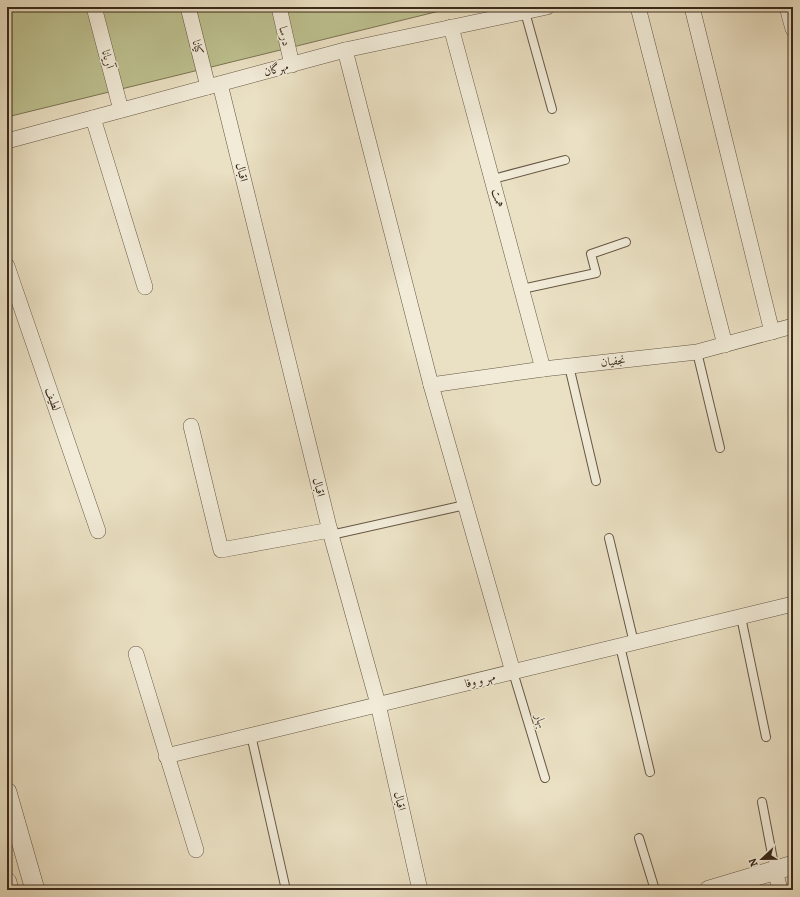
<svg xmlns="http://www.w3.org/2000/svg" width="800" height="897" font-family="Alegreya,Amiri,serif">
	<rect width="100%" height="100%" fill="#eae0c3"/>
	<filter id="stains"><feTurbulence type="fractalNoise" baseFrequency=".005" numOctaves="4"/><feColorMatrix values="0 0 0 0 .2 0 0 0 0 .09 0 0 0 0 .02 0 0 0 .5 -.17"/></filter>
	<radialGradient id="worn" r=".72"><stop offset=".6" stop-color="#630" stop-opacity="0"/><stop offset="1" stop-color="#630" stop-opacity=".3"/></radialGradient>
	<polygon fill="#bdc08f" stroke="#7c7455" points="7,7 456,7 7,117"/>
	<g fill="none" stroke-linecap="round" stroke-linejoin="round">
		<g stroke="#665745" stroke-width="10">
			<g id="service">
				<polyline points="525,12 552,109"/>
				<polyline points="493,179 565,160"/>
				<polyline points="522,289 596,273 591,254 626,242"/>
				<polyline points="697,352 720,448"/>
				<polyline points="569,366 596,481"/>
				<polyline points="331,535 465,505"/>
				<polyline points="609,538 634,643"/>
				<polyline points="741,617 766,737"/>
				<polyline points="620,646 650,772"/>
				<polyline points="513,672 545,778"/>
				<polyline points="251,735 286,890"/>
				<polyline points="762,802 775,870"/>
				<polyline points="639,838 655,890"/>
			</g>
		</g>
		<g stroke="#665745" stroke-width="16">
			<g id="minor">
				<polyline points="94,7 121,110"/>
				<polyline points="188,7 208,87"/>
				<polyline points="279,7 292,65"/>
				<polyline points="638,7 725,345"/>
				<polyline points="692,7 772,332"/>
				<polyline points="787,7 793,29"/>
				<polyline points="451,27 543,369"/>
				<polyline points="345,50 431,385 513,672"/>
				<polyline points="220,84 331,535 378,704 420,890"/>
				<polyline points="93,118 145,287"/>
				<polyline points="7,141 345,50 547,7"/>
				<polyline points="7,266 98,531"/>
				<polyline points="431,385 543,369 697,352 793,326"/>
				<polyline points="191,426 221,550 330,530"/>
				<polyline points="136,654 196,850"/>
				<polyline points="166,756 793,604"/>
				<polyline points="775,870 780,890"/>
			</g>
		</g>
		<g stroke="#665745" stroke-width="20">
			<g id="tertiary">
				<polyline points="7,792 35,890"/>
				<polyline points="7,882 9,890"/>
				<polyline points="709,890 793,865"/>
			</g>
		</g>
		<use href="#service" stroke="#f1ebd8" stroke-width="8"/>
		<use href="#minor" stroke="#f1ebd8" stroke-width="15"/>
		<use href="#tertiary" stroke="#f1ebd8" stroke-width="19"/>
	</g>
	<g text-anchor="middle" stroke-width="3" stroke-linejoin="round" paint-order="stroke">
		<g font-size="12" fill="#3a291b" stroke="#f1ebd8">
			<text transform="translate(285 36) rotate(78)" y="4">درسا</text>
			<text transform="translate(198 47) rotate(75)" y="4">کیانا</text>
			<text transform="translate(108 59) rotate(75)" y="4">آریانا</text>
			<text transform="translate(276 69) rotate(-15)" y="4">مهرگان</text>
			<text transform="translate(242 172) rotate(76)" y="4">اقبال</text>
			<text transform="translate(498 198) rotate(75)" y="4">همت</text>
			<text transform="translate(613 361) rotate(-6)" y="4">نجفیان</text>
			<text transform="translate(53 399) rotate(71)" y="4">لطیف</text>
			<text transform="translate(319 487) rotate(76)" y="4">اقبال</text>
			<text transform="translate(480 680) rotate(-14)" y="4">مهر و وفا</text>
			<text transform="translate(541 721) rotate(73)" y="4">بهار</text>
			<text transform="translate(400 801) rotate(77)" y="4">اقبال</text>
		</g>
	</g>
	<rect width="800" height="897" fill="none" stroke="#eae0c3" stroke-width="24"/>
	<rect x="8" y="8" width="784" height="881" fill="none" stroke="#3a291b" stroke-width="2"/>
	<rect x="12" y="12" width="776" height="873" fill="none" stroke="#3a291b"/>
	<g transform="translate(762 859) rotate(248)" stroke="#f1ebd8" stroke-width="3" paint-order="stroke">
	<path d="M0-3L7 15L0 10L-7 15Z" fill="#3a291b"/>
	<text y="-6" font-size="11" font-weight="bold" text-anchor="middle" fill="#3a291b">N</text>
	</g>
	<rect width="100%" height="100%" filter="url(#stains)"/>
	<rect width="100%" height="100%" fill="url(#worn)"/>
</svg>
